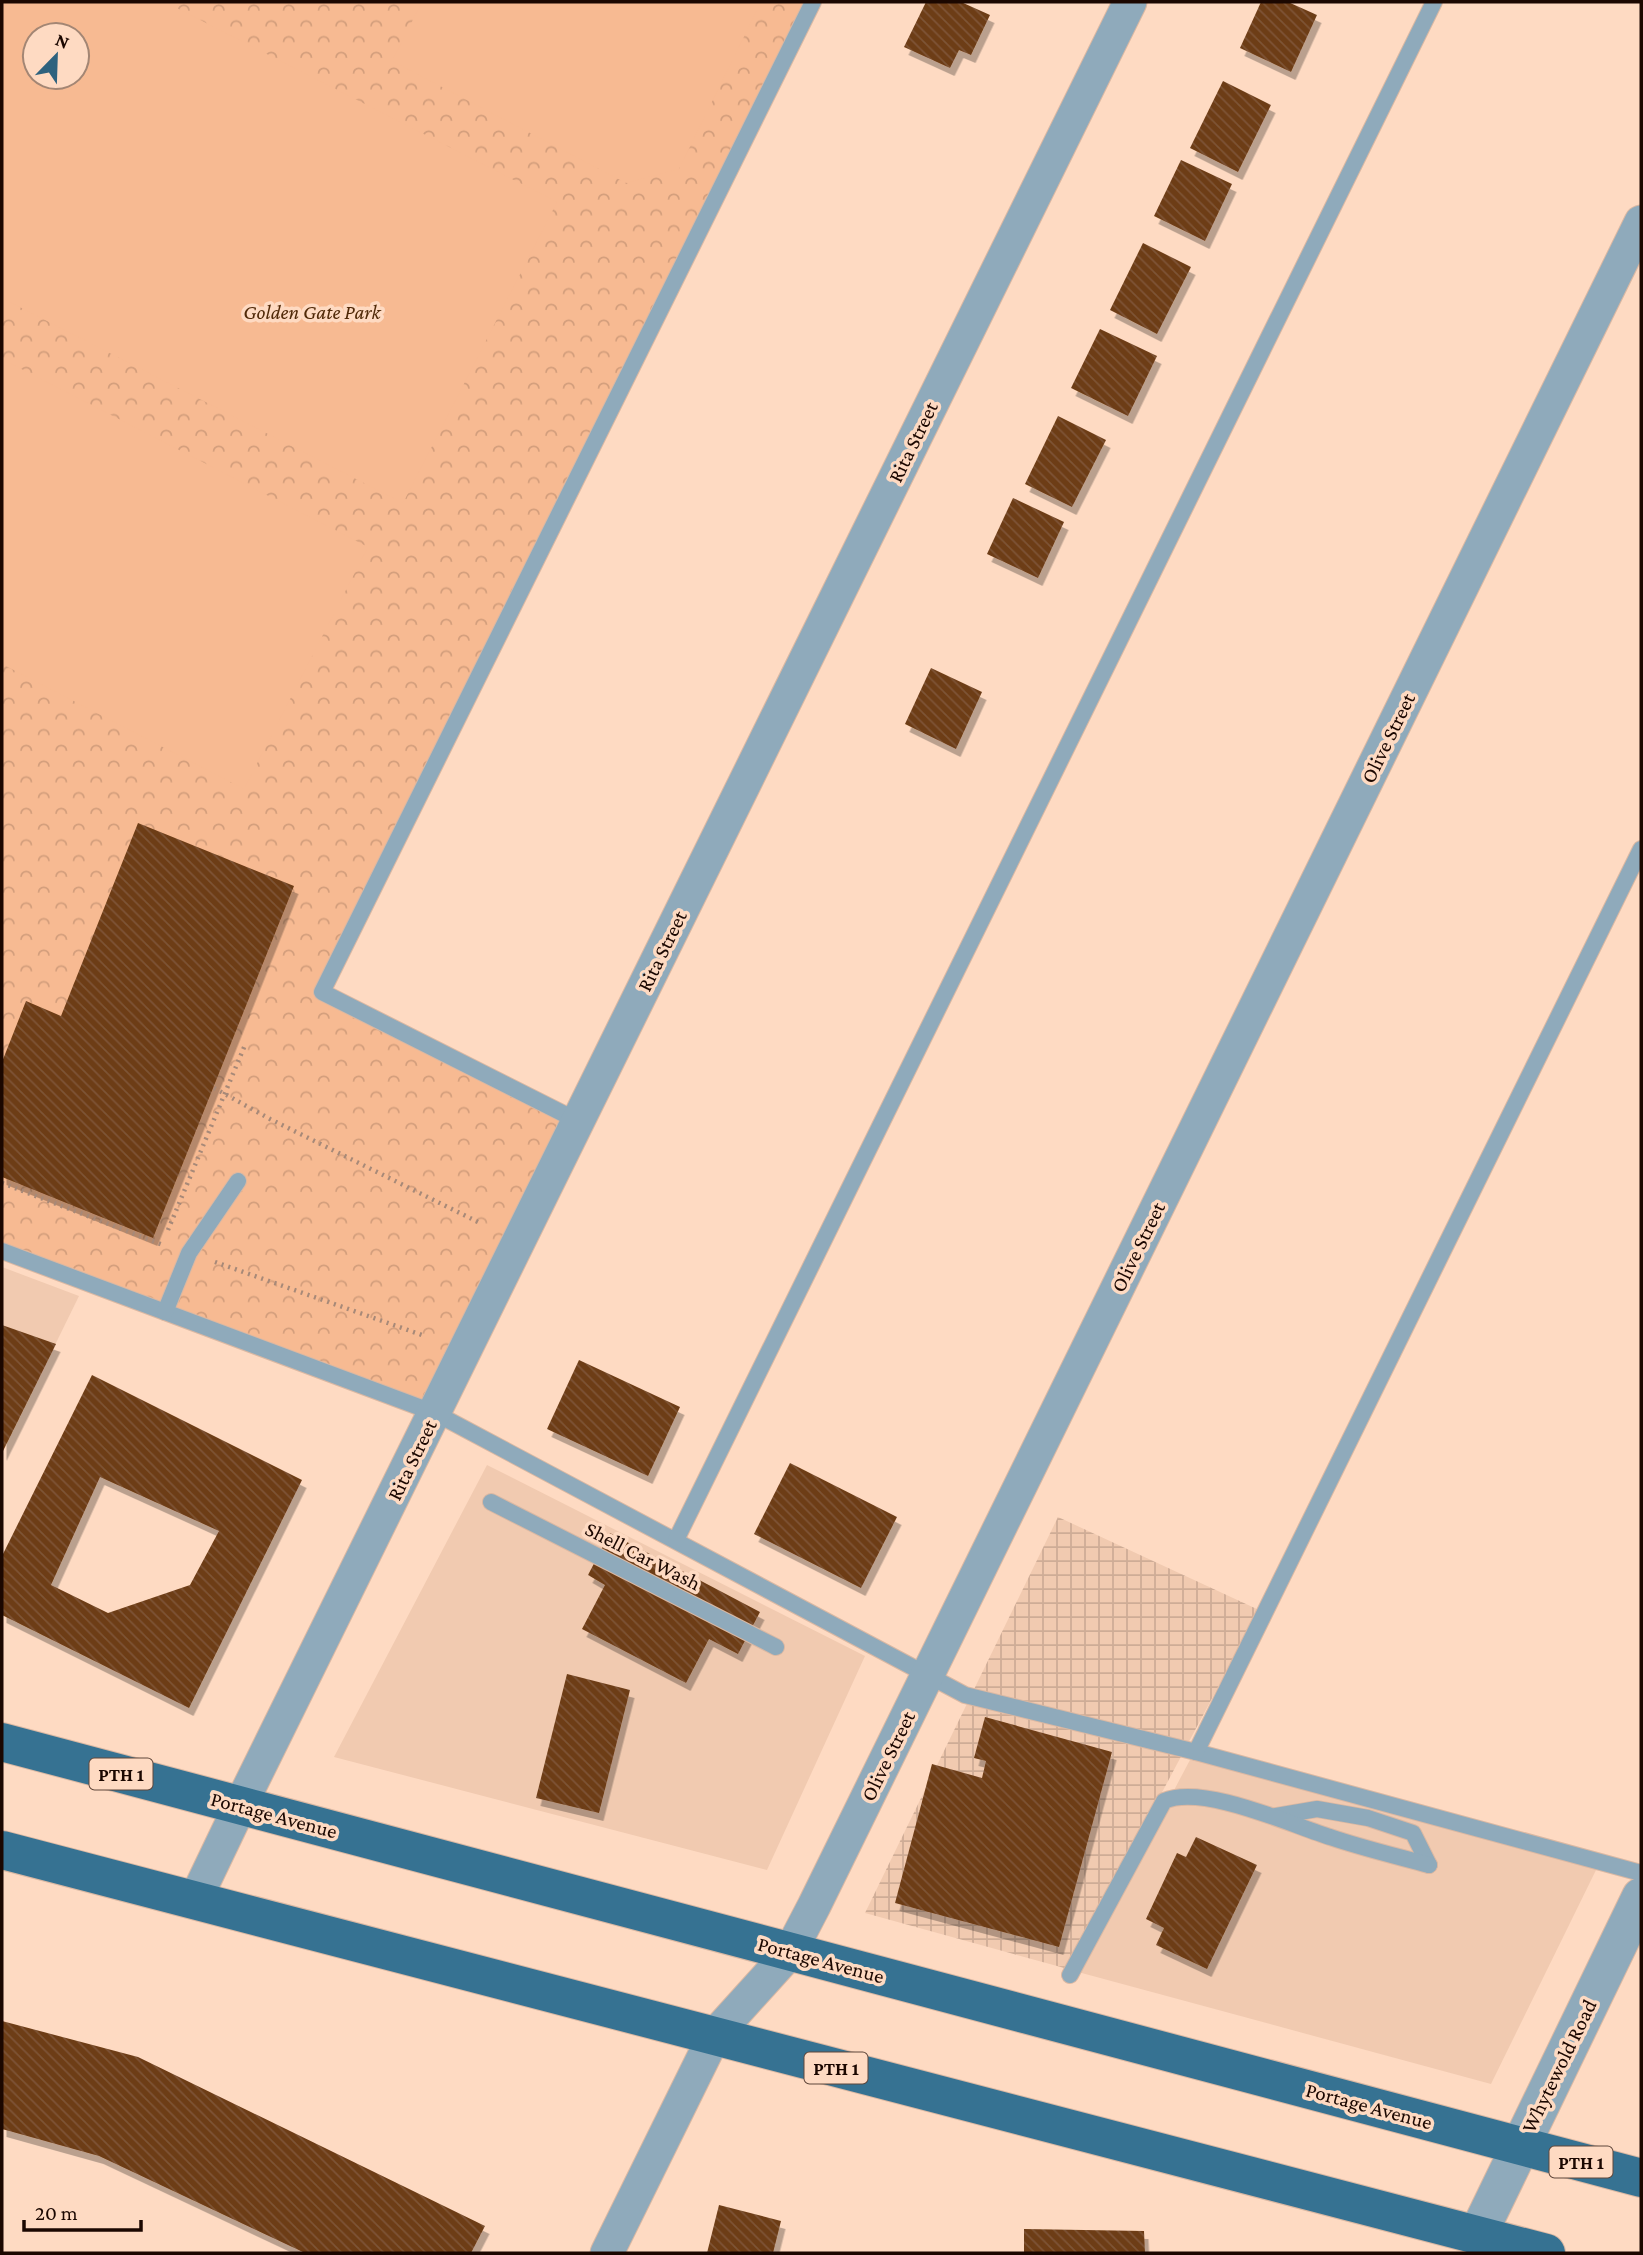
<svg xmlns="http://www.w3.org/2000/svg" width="1643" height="2255" font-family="'Crimson Pro',serif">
	<defs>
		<pattern id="industrial-grid" width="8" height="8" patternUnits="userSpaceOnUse" patternTransform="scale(1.75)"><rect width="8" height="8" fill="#f1cab0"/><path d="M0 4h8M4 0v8" fill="none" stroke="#ceac96"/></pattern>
		<pattern id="park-crowns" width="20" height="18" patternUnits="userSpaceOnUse" patternTransform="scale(1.75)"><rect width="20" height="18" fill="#f7ba92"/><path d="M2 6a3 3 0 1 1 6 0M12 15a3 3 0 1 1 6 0" fill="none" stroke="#d39e7c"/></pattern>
		<pattern id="building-back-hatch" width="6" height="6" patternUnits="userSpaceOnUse" patternTransform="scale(1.75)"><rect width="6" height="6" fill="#6d3c16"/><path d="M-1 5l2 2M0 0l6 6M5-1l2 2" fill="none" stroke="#7d5435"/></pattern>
		<filter id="shadow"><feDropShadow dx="4.5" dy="8" stdDeviation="0" flood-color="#0004"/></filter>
	</defs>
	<rect width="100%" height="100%" fill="#fedac2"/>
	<g fill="#f1cab0">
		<polygon points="2,1267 79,1296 2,1453"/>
		<polygon points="487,1465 865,1656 767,1870 334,1757"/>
		<polygon points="1191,1758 1598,1866 1491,2084 1078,1972"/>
	</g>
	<polygon fill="url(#industrial-grid)" points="1058,1517 1259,1610 1068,1969 865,1913"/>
	<path fill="url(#park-crowns)" fill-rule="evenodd" d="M 2,2 L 813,2 L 322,991 L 578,1121 L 435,1413 L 2,1251 ZM 35,35 L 77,35 L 77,77 L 35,77 Z"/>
	<g fill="#f7ba92" fill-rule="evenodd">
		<path d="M 2,2 L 165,2 L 557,202 L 403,503 L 2,298 ZM 35,35 L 77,35 L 77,77 L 35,77 Z"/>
		<polygon points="422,2 761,2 679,169 626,183 392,61"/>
		<polygon points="2,359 368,547 244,789 2,664"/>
	</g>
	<g fill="url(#building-back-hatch)" fill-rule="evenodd" filter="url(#shadow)">
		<polygon points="926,2 961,2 990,15 971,55 959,50 950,68 904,47"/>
		<polygon points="1261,2 1288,2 1317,15 1291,72 1240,48"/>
		<polygon points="1223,81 1271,105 1238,172 1190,148"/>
		<polygon points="1181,160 1232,184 1205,241 1154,216"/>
		<polygon points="1143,243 1191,267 1157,334 1110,310"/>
		<polygon points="1100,329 1157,356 1128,416 1071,388"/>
		<polygon points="1058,416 1106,440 1072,507 1025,484"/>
		<polygon points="1013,498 1064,522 1038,578 987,554"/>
		<polygon points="931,668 982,692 956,749 905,724"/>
		<polygon points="138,823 294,886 153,1238 2,1177 2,1062 26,1001 61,1016"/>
		<polygon points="2,1325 56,1344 2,1453"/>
		<polygon points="579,1360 680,1407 648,1476 547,1429"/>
		<path d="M 92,1375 L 302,1480 L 189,1708 L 2,1615 L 2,1556 ZM 100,1477 L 219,1531 L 190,1585 L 108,1613 L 51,1585 Z"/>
		<polygon points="790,1463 897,1517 861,1588 754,1534"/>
		<polygon points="610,1533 760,1612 738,1654 709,1639 686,1683 582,1629 605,1585 588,1575"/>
		<polygon points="567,1674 630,1690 599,1813 536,1798"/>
		<polygon points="985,1717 1112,1752 1059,1947 895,1903 932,1764 982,1778 986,1761 974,1758"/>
		<polygon points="1196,1837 1257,1865 1207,1969 1156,1945 1164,1928 1146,1919 1177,1853 1186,1857"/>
		<polygon points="2,2021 138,2057 485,2226 471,2253 305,2253 99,2156 2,2129"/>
		<polygon points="719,2205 781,2221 773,2253 707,2253"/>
		<polygon points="1024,2229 1144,2231 1145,2253 1024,2253"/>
	</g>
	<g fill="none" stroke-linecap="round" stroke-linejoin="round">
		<g stroke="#dab8a3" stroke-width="18">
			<g id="service">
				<polyline points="578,1121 322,992 813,2"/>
				<polyline points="2,1251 435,1413 965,1695 1196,1752 1641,1873"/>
				<polyline points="165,1312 189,1253 238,1181"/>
				<polyline points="491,1502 776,1647"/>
				<polyline points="676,1540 1434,2"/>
				<polyline points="1196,1752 1641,849"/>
				<polyline points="1276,1816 1317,1809 1368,1818 1413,1833 1429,1865"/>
				<path d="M 1070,1975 L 1164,1801 C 1203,1784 1289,1824 1330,1837 C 1362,1848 1396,1856 1429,1865"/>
			</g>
		</g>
		<g stroke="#dab8a3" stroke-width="35">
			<g id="minor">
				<polyline points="195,1900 240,1806 1130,2"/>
				<polyline points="607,2253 714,2036 790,1952 814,1906 1641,222"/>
			</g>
		</g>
		<g stroke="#dab8a3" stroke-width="40">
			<polyline id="tertiary" points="1477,2236 1641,1897"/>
		</g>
		<g stroke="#dab8a3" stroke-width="40">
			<g id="trunk">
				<polyline points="2,1742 1641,2178"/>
				<polyline points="2,1850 1546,2253"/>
			</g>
		</g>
		<g stroke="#a78978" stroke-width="4.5" stroke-dasharray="2 5" stroke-linecap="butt">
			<polyline points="214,1088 270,1119 478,1222"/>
			<polyline points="2,1183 163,1245"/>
			<polyline points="168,1230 245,1045"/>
			<polyline points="215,1262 422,1335"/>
		</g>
		<use href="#service" stroke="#8faabb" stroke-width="16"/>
		<use href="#minor" stroke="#8faabb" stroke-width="33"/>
		<use href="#tertiary" stroke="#8faabb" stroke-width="38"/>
		<use href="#trunk" stroke="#367292" stroke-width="38"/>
	</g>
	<g text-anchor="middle" stroke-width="7" stroke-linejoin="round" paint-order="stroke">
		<g fill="#fedac2" stroke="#5f463a" stroke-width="2">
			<rect x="89.5" y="1758.5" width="63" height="31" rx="5"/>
			<rect x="804.5" y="2052.5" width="63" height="31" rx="5"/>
			<rect x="1549.5" y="2146.5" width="63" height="31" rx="5"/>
		</g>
		<g font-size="19" font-weight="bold" fill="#1b0700">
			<text x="121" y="1781">PTH 1</text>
			<text x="836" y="2075">PTH 1</text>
			<text x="1581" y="2169">PTH 1</text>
		</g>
		<g font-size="21" font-style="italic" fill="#502908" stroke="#fedac2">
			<text x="312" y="319">Golden Gate Park</text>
		</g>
		<g font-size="21" fill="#1b0700" stroke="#fedac2">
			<text transform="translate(913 442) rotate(-64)" y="7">Rita Street</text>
			<text transform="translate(1388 738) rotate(-64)" y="7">Olive Street</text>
			<text transform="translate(662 951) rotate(-64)" y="7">Rita Street</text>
			<text transform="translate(1138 1247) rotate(-64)" y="7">Olive Street</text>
			<text transform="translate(412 1460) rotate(-64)" y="7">Rita Street</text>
			<text transform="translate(643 1556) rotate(27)" y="7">Shell Car Wash</text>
			<text transform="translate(888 1756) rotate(-64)" y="7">Olive Street</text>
			<text transform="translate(274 1815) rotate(15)" y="7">Portage Avenue</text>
			<text transform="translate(821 1960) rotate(15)" y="7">Portage Avenue</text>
			<text transform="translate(1559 2066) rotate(-64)" y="7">Whytewold Road</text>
			<text transform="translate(1369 2106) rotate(15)" y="7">Portage Avenue</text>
		</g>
	</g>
	<rect width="1643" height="2255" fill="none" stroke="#1b0700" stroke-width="7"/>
	<g transform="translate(56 56) rotate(23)"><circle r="33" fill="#fedac2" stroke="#a38674" stroke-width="2"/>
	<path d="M0-5L12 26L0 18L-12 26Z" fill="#2e627e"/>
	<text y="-10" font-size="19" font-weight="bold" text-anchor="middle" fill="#1b0700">N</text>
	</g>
	<path d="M24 2220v10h117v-10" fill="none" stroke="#1b0700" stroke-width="3.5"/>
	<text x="35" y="2220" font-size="21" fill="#1b0700" stroke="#fedac2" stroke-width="5" paint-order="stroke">20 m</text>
</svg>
